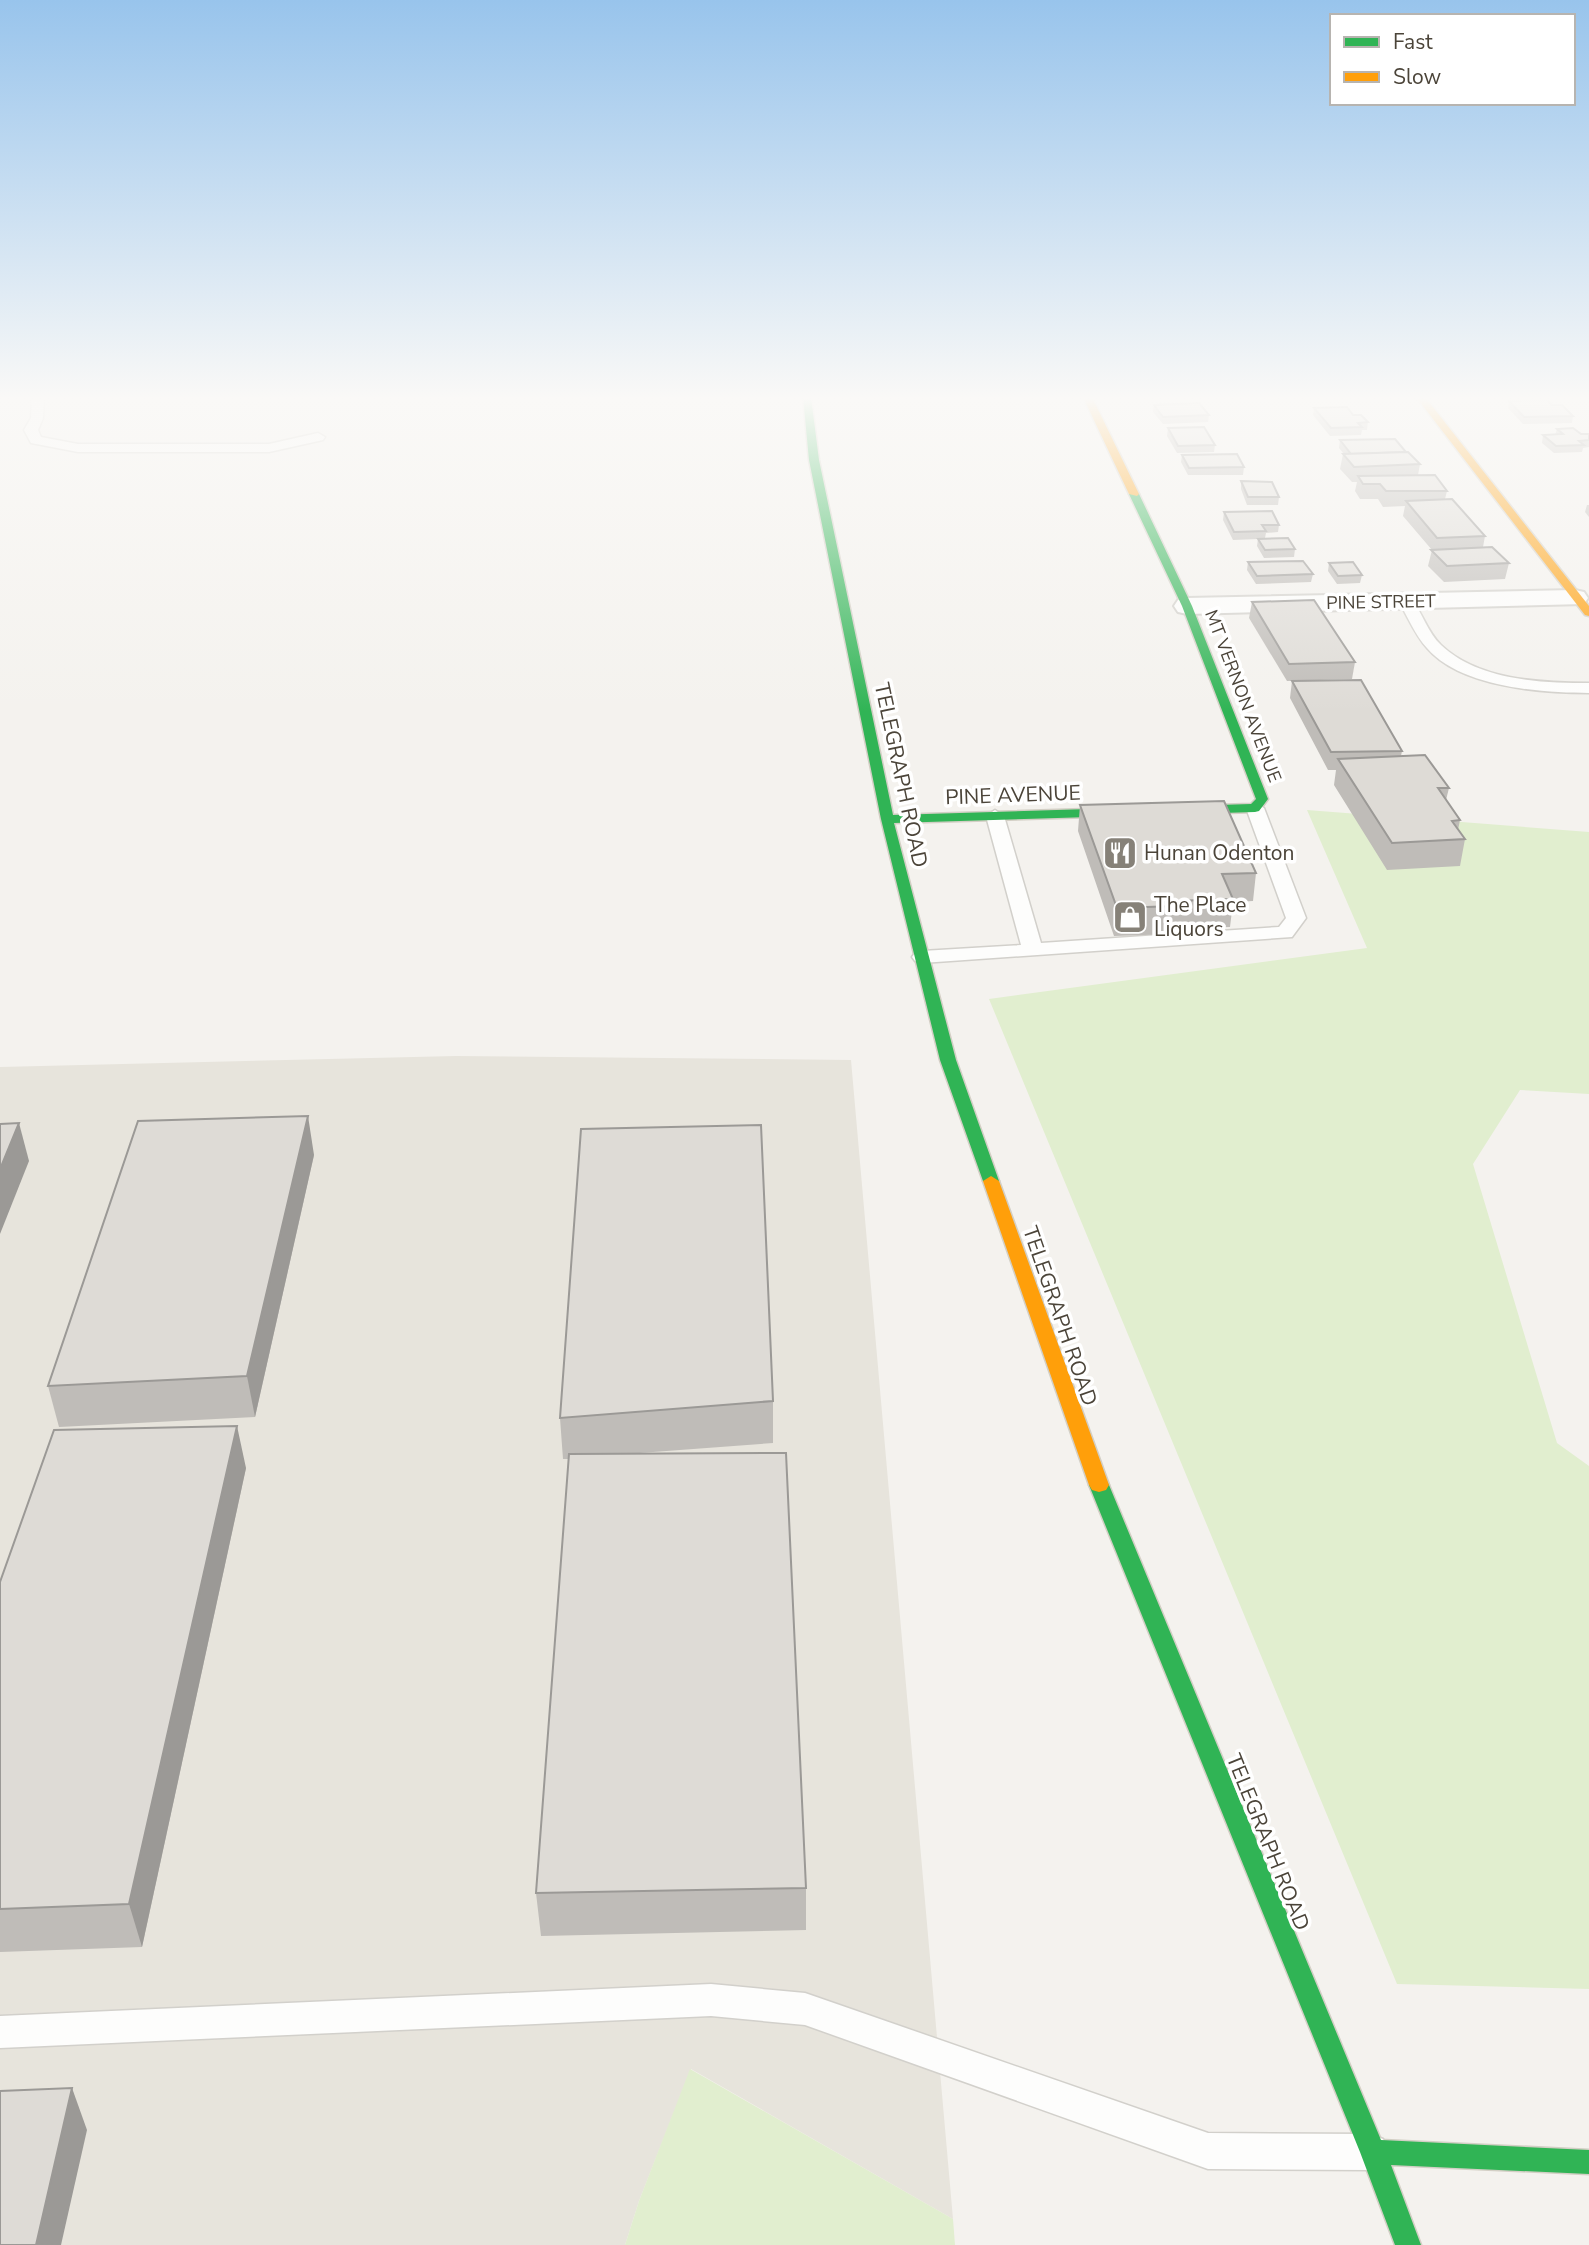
<svg xmlns="http://www.w3.org/2000/svg" width="1589" height="2245" font-family="'Nunito Sans',sans-serif">
	<rect width="100%" height="100%" fill="#f4f2ee"/>
	<polygon fill="#e7e4dc" points="456,1056 851,1060 953,2219 691,2069 639,2201 625,2245 0,2245 0,1067"/>
	<g fill="#e1eecf">
		<polygon points="1307,810 1589,832 1589,1094 1520,1090 1473,1164 1557,1443 1589,1466 1589,1989 1397,1984 989,999 1367,948"/>
		<polygon points="690,2069 953,2219 955,2245 625,2245 639,2201"/>
	</g>
	<g fill="none" stroke-linecap="round" stroke-linejoin="round">
		<g stroke="#d2d0cb" stroke-width="3">
			<g id="lane">
				<polygon points="32,397 44,397 43,418 38,430 41,437 78,444 269,444 318,433 325,437 323,440 269,452 78,452 31,443 24,430 31,418"/>
				<path d="M 1407,597 L 1412,599 C 1422,613 1428,633 1441,645 C 1478,680 1540,683 1589,683 L 1589,693 C 1541,693 1460,687 1427,648 C 1415,635 1408,617 1399,602 Z"/>
				<polygon points="1255,803 1264,808 1306,918 1292,937 922,963 915,961 912,957 915,953 922,951 1021,945 986,816 995,810 1004,816 1041,943 1279,927 1286,918 1246,808"/>
				<polygon points="711,1984 805,1993 1208,2133 1370,2134 1383,2139 1389,2152 1383,2165 1370,2170 1208,2169 805,2025 711,2016 0,2048 0,2016"/>
			</g>
		</g>
		<g stroke="#d2d0cb" stroke-width="4">
			<polygon id="street" points="1575,590 1584,592 1588,598 1584,604 1187,614 1178,612 1174,606 1178,600 1187,598"/>
		</g>
		<g stroke="#d3cfc5" stroke-width="3">
			<g id="fast">
				<polygon points="803,397 811,397 819,460 893,815 1251,804 1256,799 1182,606 1129,494 1134,491 1139,494 1192,606 1268,799 1259,811 1255,812 894,823 956,1060 999,1181 991,1186 983,1181 940,1060 881,819 809,460"/>
				<polygon points="1099,1478 1106,1480 1109,1485 1381,2140 1589,2150 1589,2174 1391,2165 1421,2245 1395,2245 1360,2152 1089,1485 1092,1480"/>
			</g>
		</g>
		<g stroke="#d3cfc5" stroke-width="3">
			<g id="slow">
				<polygon points="1083,397 1092,397 1139,494 1137,496 1129,494"/>
				<polygon points="1416,397 1425,397 1589,606 1589,616 1585,615"/>
				<polygon points="991,1176 999,1181 1109,1485 1106,1490 1099,1492 1092,1490 1089,1485 983,1181"/>
			</g>
		</g>
		<use href="#lane" fill="#fdfdfc" fill-rule="evenodd"/>
		<use href="#street" fill="#fdfdfc" fill-rule="evenodd"/>
		<use href="#fast" fill="#30b455" fill-rule="evenodd"/>
		<use href="#slow" fill="#ff9f0a" fill-rule="evenodd"/>
	</g>
	<g fill="#bfbcb8">
		<polygon points="1509,401 1552,405 1573,416 1572,423 1523,424 1508,408"/>
		<polygon points="1154,405 1209,415 1208,422 1163,424 1153,412"/>
		<polygon points="1314,408 1353,415 1368,422 1367,430 1362,430 1361,435 1330,436 1313,415"/>
		<polygon points="1168,428 1215,445 1214,452 1177,453 1167,436"/>
		<polygon points="1557,429 1581,434 1589,434 1589,447 1583,448 1582,452 1554,453 1542,443 1543,435 1555,435"/>
		<polygon points="1340,440 1406,452 1420,464 1418,475 1447,491 1445,499 1485,536 1483,547 1509,563 1505,579 1444,582 1428,566 1432,550 1403,516 1405,506 1383,507 1378,499 1360,499 1355,491 1357,482 1352,482 1340,469 1343,454 1344,454 1339,448"/>
		<polygon points="1182,455 1244,467 1243,475 1188,475 1181,462"/>
		<polygon points="1241,481 1279,497 1278,505 1247,505 1241,489"/>
		<polygon points="1587,505 1589,505 1589,517 1585,512"/>
		<polygon points="1224,512 1279,525 1278,532 1266,533 1265,538 1295,549 1294,557 1264,558 1257,546 1258,539 1233,540 1223,520"/>
		<polygon points="1248,562 1313,574 1311,582 1256,584 1247,570"/>
		<polygon points="1329,563 1362,575 1360,583 1337,584 1328,571"/>
		<polygon points="1252,602 1355,662 1352,679 1287,681 1249,618"/>
		<polygon points="1292,681 1402,751 1401,756 1449,788 1446,800 1460,820 1458,830 1465,839 1460,866 1387,870 1334,785 1336,770 1328,770 1290,698"/>
		<polygon points="1080,805 1256,873 1253,901 1233,902 1230,927 1173,929 1173,934 1114,936 1078,831"/>
		<polygon points="314,1155 255,1417 59,1427 48,1386"/>
		<polygon points="773,1401 773,1443 626,1454 806,1888 806,1930 541,1936 536,1893 569,1459 563,1459 560,1418"/>
		<polygon points="246,1468 142,1947 0,1952 0,1582"/>
	</g>
	<g fill="#9b9996">
		<polygon points="308,1116 314,1155 255,1417 247,1376"/>
		<polygon points="19,1123 29,1161 0,1234 0,1169"/>
		<polygon points="237,1426 246,1468 142,1947 129,1904"/>
		<polygon points="72,2088 87,2130 61,2245 36,2245"/>
	</g>
	<g fill="#dedbd6" stroke="#9b9996" stroke-width="2">
		<polygon points="1547,400 1552,405 1562,405 1573,416 1524,417 1509,401"/>
		<polygon points="1199,403 1209,415 1163,417 1154,405"/>
		<polygon points="1347,407 1353,415 1361,415 1368,422 1358,423 1362,427 1331,428 1314,408"/>
		<polygon points="1204,427 1215,445 1178,446 1168,428"/>
		<polygon points="1573,428 1581,434 1589,434 1589,440 1579,441 1584,445 1556,446 1543,435 1563,434 1557,429"/>
		<polygon points="1395,439 1406,452 1351,454 1340,440"/>
		<polygon points="1408,452 1420,464 1354,467 1343,454"/>
		<polygon points="1237,454 1244,467 1189,468 1182,455"/>
		<polygon points="1435,475 1447,491 1386,491 1380,484 1363,484 1358,476"/>
		<polygon points="1241,481 1272,482 1279,497 1248,497"/>
		<polygon points="1452,499 1485,536 1437,538 1406,501"/>
		<polygon points="1272,511 1279,525 1262,525 1266,531 1234,532 1224,512"/>
		<polygon points="1288,538 1295,549 1265,550 1258,539"/>
		<polygon points="1492,547 1509,563 1447,566 1431,550"/>
		<polygon points="1303,561 1313,574 1257,576 1248,562"/>
		<polygon points="1353,562 1362,575 1338,576 1329,563"/>
		<polygon points="1314,600 1355,662 1289,664 1252,602"/>
		<polygon points="1361,680 1402,751 1331,752 1292,681"/>
		<polygon points="1425,755 1449,788 1438,788 1460,820 1452,821 1465,839 1392,843 1338,759"/>
		<polygon points="1224,801 1256,873 1222,874 1233,899 1174,901 1176,906 1117,908 1080,805"/>
		<polygon points="308,1116 247,1376 48,1386 138,1121"/>
		<polygon points="19,1123 0,1169 0,1124"/>
		<polygon points="761,1125 773,1401 560,1418 581,1129"/>
		<polygon points="237,1426 129,1904 0,1909 0,1582 54,1430"/>
		<polygon points="786,1453 806,1888 536,1893 569,1454"/>
		<polygon points="72,2088 36,2245 0,2245 0,2091"/>
	</g>
	<linearGradient id="sky" x2="0" y2="1"><stop stop-color="#98c4ec"/><stop offset="0.56" stop-color="#faf9f7"/><stop offset="1" stop-color="#faf9f7" stop-opacity="0"/></linearGradient>
	<rect width="1589" height="712" fill="url(#sky)"/>
	<defs>
		<g id="restaurant-square" transform="scale(1.75)"><rect x="-9" y="-9" width="18" height="18" rx="4" fill="#868178" stroke="#fff"/><path d="M-5-6h1v4h1v-4h1v4h1v-4h1v5L-1.5 .5V6h-2V.5L-5-1ZM5-6V6H3V1.5H1.5Q1.5-4 5-6Z" fill="#fff"/></g>
		<g id="shop-square" transform="scale(1.75)"><rect x="-9" y="-9" width="18" height="18" rx="4" fill="#868178" stroke="#fff"/><path d="M-5-2.5h2.3a2.7 3.5 0 0 1 5.4 0H5L5.5 6h-11ZM-1.5-2.5h3a1.5 2.3 0 0 0-3 0Z" fill="#fff"/></g>
	</defs>
	<g fill-rule="evenodd">
		<use href="#restaurant-square" x="1120" y="853"/>
		<use href="#shop-square" x="1130" y="917"/>
	</g>
	<g text-anchor="middle" stroke-width="7" stroke-linejoin="round" paint-order="stroke">
		<g font-size="18" fill="#4b4439" stroke="#fff">
			<text transform="translate(1381 602) rotate(-1)" y="6">PINE STREET</text>
			<text transform="translate(1243 696) rotate(69)" y="6">MT VERNON AVENUE</text>
		</g>
		<g font-size="21" fill="#4b4439" stroke="#fff">
			<text transform="translate(901 775) rotate(78)" y="7">TELEGRAPH ROAD</text>
			<text transform="translate(1013 795) rotate(-2)" y="7">PINE AVENUE</text>
			<text transform="translate(1060 1316) rotate(71)" y="7">TELEGRAPH ROAD</text>
			<text transform="translate(1268 1842) rotate(68)" y="7">TELEGRAPH ROAD</text>
		</g>
		<g font-size="21" fill="#4b4439" stroke="#fff" text-anchor="start">
			<text x="1144" y="860">Hunan Odenton</text>
			<text x="1154" y="912">The Place<tspan x="1154" dy="24">Liquors</tspan></text>
		</g>
	</g>
	<rect x="1330" y="14" width="245" height="91" fill="#ffffff" stroke="#b7b4b0" stroke-width="2"/>
	<rect x="1344" y="37" width="35" height="10" fill="#30b455" stroke="#b7b4b0" stroke-width="2"/>
	<text x="1393" y="49" font-size="21" fill="#4b4439">Fast</text>
	<rect x="1344" y="72" width="35" height="10" fill="#ff9f0a" stroke="#b7b4b0" stroke-width="2"/>
	<text x="1393" y="84" font-size="21" fill="#4b4439">Slow</text>
</svg>
